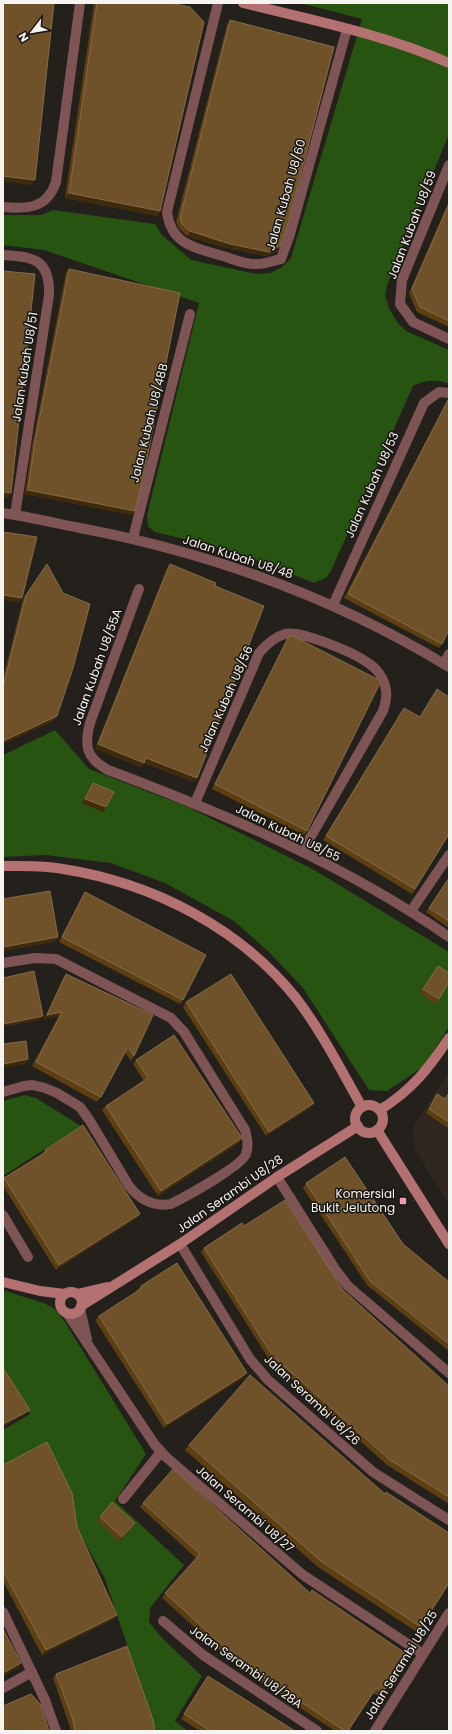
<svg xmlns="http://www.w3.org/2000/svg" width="452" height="1734" font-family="Poppins,sans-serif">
	<rect width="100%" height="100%" fill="#24201c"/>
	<polygon fill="#302820" points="449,1071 449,1204 415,1150 413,1128"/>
	<g fill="#275411">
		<path d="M 300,3 L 449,3 L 449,134 L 387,285 L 385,296 L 389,308 L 397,322 L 406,331 L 449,350 L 449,384 C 437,379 424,380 413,386 L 331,571 L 327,577 L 314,583 L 236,552 L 155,532 L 148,526 L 147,515 L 199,303 L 44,250 L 3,245 L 3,215 L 41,215 L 53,210 L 155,224 L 162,235 L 191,260 L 256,274 L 271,273 L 282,267 L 291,258 L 362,19 Z"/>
		<polygon points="55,730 89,769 188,807 316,871 449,952 449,1027 423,1067 387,1091 369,1090 303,988 270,953 234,921 165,883 111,863 45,855 3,857 3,755"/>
		<polygon points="25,1095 36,1098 81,1126 3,1176 3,1101"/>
		<polygon points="3,1290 46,1304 55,1309 65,1322 146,1454 115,1501 184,1565 150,1608 149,1622 161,1637 202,1676 175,1721 188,1731 156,1731 105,1579 78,1530 46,1443 3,1466 3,1430 30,1414 3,1370"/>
	</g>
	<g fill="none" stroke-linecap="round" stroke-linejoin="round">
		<g stroke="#7e5455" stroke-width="10">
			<path d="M 218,3 L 167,212 C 171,245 196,248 223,256 C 233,259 244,264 254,264 C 263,265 272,261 281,259 L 290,234 L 347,29"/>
			<polyline points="449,165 402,280 400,304 413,322 449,339"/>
			<path d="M 3,207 C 27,209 47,209 56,182 L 80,3"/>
			<path d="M 3,255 C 34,257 50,259 49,295 L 15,515"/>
			<path d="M 3,513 C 29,517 55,523 80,528 C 212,553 334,597 449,667"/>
			<polyline points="133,538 190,314"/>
			<path d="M 139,589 L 90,723 C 84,746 86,758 108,770 C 225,814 346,865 449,937"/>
			<polyline points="333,605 424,403 439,392 449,393"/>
			<polyline points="444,664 449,654"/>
			<path d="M 195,803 L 259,653 C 266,645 274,637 285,634 C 300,630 352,652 365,661 C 372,665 379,672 382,678 C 388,690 387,699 383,711 L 302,852"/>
			<polyline points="411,911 449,855"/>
			<path d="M 3,963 L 35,958 L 56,959 L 171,1018 L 184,1032 L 245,1130 C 247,1138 249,1146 246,1154 C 242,1166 185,1197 171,1204 C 153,1207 140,1200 129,1186 L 90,1121 L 80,1107 L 57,1093 L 45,1088 L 33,1085 L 24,1086 L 3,1092"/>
			<polyline points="277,1177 335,1269 348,1286 449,1373"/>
			<polyline points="3,1215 28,1257"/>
			<polyline points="180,1244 250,1359 268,1380 373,1472 449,1520"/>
			<polyline points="80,1309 87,1339"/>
			<polyline points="67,1313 155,1445 166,1457 303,1575 423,1654"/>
			<polyline points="123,1499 161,1452"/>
			<polyline points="3,1612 45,1700 56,1731"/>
			<polyline points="163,1621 203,1655 317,1731"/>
			<polyline points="3,1688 32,1672"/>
			<polyline points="375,1731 449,1613"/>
		</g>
		<g stroke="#b47172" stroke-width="10">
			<path d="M 243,3 C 312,20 383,34 449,63"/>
			<path d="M 3,866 C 23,866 44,865 63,869 C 152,883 239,927 296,998 C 322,1032 341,1070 362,1107"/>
			<circle cx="369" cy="1119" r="14"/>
			<path d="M 380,1110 C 413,1089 428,1069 449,1038"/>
			<polyline points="377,1130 449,1244"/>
			<polyline points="3,1282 40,1291 65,1294"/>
			<circle cx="71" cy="1303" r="11"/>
			<polyline points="77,1294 107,1287"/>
			<polyline points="81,1306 180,1244 277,1177 358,1126"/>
		</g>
	</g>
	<g fill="#5e3f12">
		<polygon points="94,3 170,3 160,211 157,216 65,198"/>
		<polygon points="230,20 280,246 277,251 266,256 227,248 187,236 179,228 176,222 227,25"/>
		<polygon points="449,201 449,327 417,312 409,293"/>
		<polygon points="69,269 132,515 25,494 32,446 66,273"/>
		<polygon points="449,397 442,644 439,648 344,598 447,401"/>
		<polygon points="47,564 53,721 3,744 3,679 23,599"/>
		<polygon points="170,564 215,586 194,782 144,763 141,767 95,749 167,568"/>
		<polygon points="289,636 307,831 304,835 212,789 286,641"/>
		<polygon points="404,708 415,889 412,894 323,840"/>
		<polygon points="93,783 106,807 103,812 82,803 90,787"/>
		<polygon points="449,878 449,928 426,912"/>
		<polygon points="85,892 183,1000 180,1004 59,942 82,897"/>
		<polygon points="438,966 439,999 436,1004 420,993"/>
		<polygon points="66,974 153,1015 134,1056 131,1061 125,1052 101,1097 97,1102 32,1066 59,1016 44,1019 63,979"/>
		<polygon points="186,1002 314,1103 310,1108 266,1136 183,1007"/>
		<polygon points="136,1060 242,1138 239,1143 158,1196 102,1110 106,1106 144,1081 133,1064"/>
		<polygon points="449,1092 449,1126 448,1128 426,1113 437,1094 445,1099"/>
		<polygon points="45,1150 140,1214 137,1218 56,1270 3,1186 3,1180 4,1178 42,1154"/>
		<polygon points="306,1183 403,1244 449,1282 449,1351 367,1285 303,1188"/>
		<polygon points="244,1226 343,1290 449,1386 449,1504 387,1465 269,1359 201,1252 204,1248"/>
		<polygon points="141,1286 243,1378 164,1428 95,1320 99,1316 138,1291 137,1290"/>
		<polygon points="189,1445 421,1627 417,1632 318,1567 185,1450"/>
		<polygon points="3,1465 77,1527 117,1615 114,1619 42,1655 3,1581"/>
		<polygon points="143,1503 310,1593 408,1655 380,1697 373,1693 348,1731 335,1731 240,1668 162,1598 165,1593 196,1558 140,1507"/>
		<polygon points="100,1517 132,1527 119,1542 97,1521"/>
		<polygon points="56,1674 155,1731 71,1731 69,1724 53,1678"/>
		<polygon points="204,1681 295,1731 200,1731 181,1719"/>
	</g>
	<g fill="#402a0c">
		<polygon points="3,176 35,180 31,185 3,181"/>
		<polygon points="69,193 160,211 157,216 65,198"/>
		<polygon points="190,231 280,246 277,251 266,256 227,248 187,236"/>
		<polygon points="28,490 135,511 132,515 25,494"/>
		<polygon points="3,492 11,493 8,498 3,497"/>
		<polygon points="3,595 22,598 19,603 3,600"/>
		<polygon points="57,716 53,721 3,744 3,741"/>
		<polygon points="98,744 144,763 141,767 95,749"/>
		<polygon points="146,758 197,778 194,782 143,762"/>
		<polygon points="85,799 106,807 103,812 82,803"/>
		<polygon points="58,937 55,942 3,951 3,947"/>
		<polygon points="62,1012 59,1016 44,1019 47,1015"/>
		<polygon points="43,1016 40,1020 3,1027 3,1024"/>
		<polygon points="28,1059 25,1064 3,1068 3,1064"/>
		<polygon points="314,1103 310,1108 266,1136 269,1132"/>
		<polygon points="242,1138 239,1143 158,1196 161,1191"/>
		<polygon points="140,1214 137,1218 56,1270 59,1265"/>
		<polygon points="247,1373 243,1378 164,1428 167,1424"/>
		<polygon points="30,1410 26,1414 3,1427 3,1424"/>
		<polygon points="135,1523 132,1527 119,1542 122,1537"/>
		<polygon points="117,1615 114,1619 42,1655 46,1650"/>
		<polygon points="21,1663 18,1668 3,1676 3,1673"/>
	</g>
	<g fill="#6f522a" stroke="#846c49">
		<polygon points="3,3 54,3 35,180 3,176"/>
		<polygon points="97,3 170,3 190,7 204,22 160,211 69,193"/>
		<polygon points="230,20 334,47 287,227 280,246 269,252 230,244 190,231 182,224 180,218"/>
		<polygon points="449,204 449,321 420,307 412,289"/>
		<polygon points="69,269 180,293 142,483 135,511 28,490 35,441"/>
		<polygon points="3,271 35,274 11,493 3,492"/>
		<polygon points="449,398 449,630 442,644 348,594"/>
		<polygon points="3,532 37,537 22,598 3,595"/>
		<polygon points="47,564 63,593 90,604 73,668 57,716 3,741 3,687 26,595"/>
		<polygon points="170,564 216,583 215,586 264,606 197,778 146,758 144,763 98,744"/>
		<polygon points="289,636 293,636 381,681 307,831 215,784"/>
		<polygon points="437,689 449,697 449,834 415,889 326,836 404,708 420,717"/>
		<polygon points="93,783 114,792 106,807 85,799"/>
		<polygon points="449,878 449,921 429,908"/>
		<polygon points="50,891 58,937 3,947 3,899"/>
		<polygon points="85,892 206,955 183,1000 62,937"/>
		<polygon points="438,966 449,973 449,981 439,999 423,989"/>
		<polygon points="34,971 43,1016 3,1024 3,978"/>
		<polygon points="66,974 153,1015 134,1056 128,1047 101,1097 36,1062 62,1012 47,1015"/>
		<polygon points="231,974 314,1103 269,1132 186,1002"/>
		<polygon points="174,1035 242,1138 161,1191 106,1106 148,1078 136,1060"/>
		<polygon points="26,1041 28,1059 3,1064 3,1044"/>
		<polygon points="449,1093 449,1122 429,1109 437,1094 445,1099"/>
		<polygon points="83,1125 140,1214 59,1265 4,1178 46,1152 45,1150"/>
		<polygon points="345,1157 403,1244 449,1282 449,1344 370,1281 306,1183"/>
		<polygon points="285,1200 343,1290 449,1386 449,1497 390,1460 272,1355 204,1248 242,1223 244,1226"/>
		<polygon points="177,1263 247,1373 167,1424 99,1316 142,1288 141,1286"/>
		<polygon points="3,1368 30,1410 3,1424"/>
		<polygon points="250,1375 385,1494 386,1492 449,1533 449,1583 421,1627 322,1562 189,1445"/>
		<polygon points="47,1442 72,1493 77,1527 117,1615 46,1650 3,1571 3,1465"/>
		<polygon points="173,1469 310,1593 312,1590 408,1655 383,1692 376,1688 348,1731 345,1731 243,1664 165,1593 200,1554 143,1503"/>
		<polygon points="112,1502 135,1523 122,1537 100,1517"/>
		<polygon points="3,1629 21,1663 3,1673"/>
		<polygon points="127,1646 153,1720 155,1731 75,1731 73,1720 56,1674"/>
		<polygon points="208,1676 295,1731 208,1731 209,1730 184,1714"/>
		<polygon points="31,1694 41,1705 49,1731 3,1731 3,1706"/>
	</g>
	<rect fill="#f09ab5" stroke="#1a1713" stroke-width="1.5" x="399" y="1197" width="8" height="8" rx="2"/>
	<g text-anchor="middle" stroke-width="3" stroke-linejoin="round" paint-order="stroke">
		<g font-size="12" fill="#f6f4f1" stroke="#1a1713">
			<text transform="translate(286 195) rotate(-74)" y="4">Jalan Kubah U8/60</text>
			<text transform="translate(412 225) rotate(-69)" y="4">Jalan Kubah U8/59</text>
			<text transform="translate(25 367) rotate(-81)" y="4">Jalan Kubah U8/51</text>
			<text transform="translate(149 423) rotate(-76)" y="4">Jalan Kubah U8/48B</text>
			<text transform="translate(372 485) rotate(-66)" y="4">Jalan Kubah U8/53</text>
			<text transform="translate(238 557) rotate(18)" y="4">Jalan Kubah U8/48</text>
			<text transform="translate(97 667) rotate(-70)" y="4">Jalan Kubah U8/55A</text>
			<text transform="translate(226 699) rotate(-66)" y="4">Jalan Kubah U8/56</text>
			<text transform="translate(288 833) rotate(26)" y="4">Jalan Kubah U8/55</text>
			<text transform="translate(230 1194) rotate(-35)" y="4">Jalan Serambi U8/28</text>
			<text transform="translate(312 1400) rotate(43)" y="4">Jalan Serambi U8/26</text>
			<text transform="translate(245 1509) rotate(41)" y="4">Jalan Serambi U8/27</text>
			<text transform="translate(401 1665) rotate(-58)" y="4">Jalan Serambi U8/25</text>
			<text transform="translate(246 1667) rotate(35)" y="4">Jalan Serambi U8/28A</text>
		</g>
		<g font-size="12" fill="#f6f4f1" stroke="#1a1713" text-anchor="end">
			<text x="395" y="1198">Komersial<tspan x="395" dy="14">Bukit Jelutong</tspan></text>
		</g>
	</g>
	<rect width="452" height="1734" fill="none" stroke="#f6f4f1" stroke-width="8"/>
	<g transform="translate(32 32) rotate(239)" stroke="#1a1713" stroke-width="3" paint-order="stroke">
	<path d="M0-3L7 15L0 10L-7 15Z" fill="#f6f4f1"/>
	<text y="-6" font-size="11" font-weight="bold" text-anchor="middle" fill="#f6f4f1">N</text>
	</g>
</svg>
